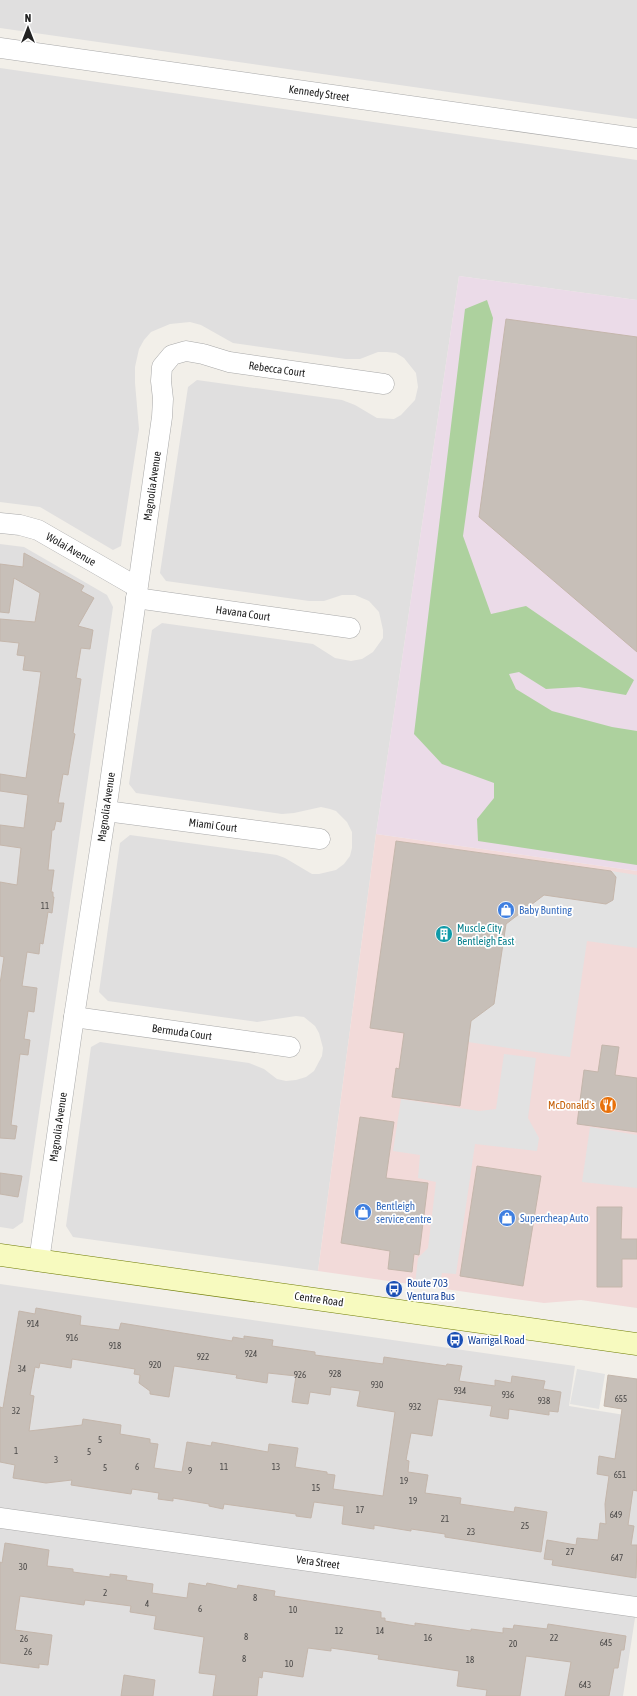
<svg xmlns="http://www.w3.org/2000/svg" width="637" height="1696" font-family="'Asap Condensed',sans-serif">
	<rect width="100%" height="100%" fill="#f2efe9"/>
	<g fill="#e0dfdf">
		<polygon points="0,0 637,0 637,119 0,28"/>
		<polygon points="0,68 637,160 637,300 459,276 376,834 318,1271 73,1237 66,1226 91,1047 100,1042 249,1063 264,1069 277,1079 286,1081 296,1080 306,1077 314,1071 322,1056 323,1048 319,1033 315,1026 304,1017 296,1016 257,1022 108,1001 99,992 120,843 130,835 277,855 285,858 312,874 319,874 336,870 344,864 350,856 352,848 352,832 347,822 336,811 330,809 321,807 294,813 282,814 136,793 129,784 152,630 162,623 313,644 335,658 351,661 362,659 373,652 383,638 383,630 379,612 369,601 355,595 342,595 324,601 309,601 166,581 160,573 188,387 197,380 342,400 355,405 377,418 394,419 401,415 415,400 418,387 416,373 404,358 396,353 387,352 378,352 360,359 346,359 233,343 201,325 190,322 170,324 151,332 144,340 139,349 135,367 135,383 139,429 121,546 113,550 40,507 0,502"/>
		<polygon points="0,544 24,547 107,595 113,607 23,1222 13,1229 0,1227"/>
		<polygon points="0,1284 575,1366 569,1406 637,1417 637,1605 623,1696 0,1696"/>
	</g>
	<polygon fill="#f2dad9" points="376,834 637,871 637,1308 581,1300 544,1303 318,1271"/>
	<polygon fill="#ebdbe8" points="459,276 637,300 637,871 376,834"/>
	<polygon fill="#add19e" points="487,300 493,318 463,536 491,614 526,606 634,680 626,695 579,687 546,689 519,672 509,674 516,689 552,711 612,727 637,731 637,865 478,841 477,819 494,798 494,783 442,764 414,734 465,309"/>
	<g fill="#e2e2e2">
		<polygon points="611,871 637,875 637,948 587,941 570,1057 468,1042 472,1015 506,924 544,895 606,904 613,900 616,877"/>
		<polygon points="504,1054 536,1058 528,1118 539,1138 537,1151 475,1144 456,1274 442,1273 439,1288 415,1284 418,1258 428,1248 436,1182 418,1178 420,1155 393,1151 401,1099 479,1111 496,1109"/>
		<polygon points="590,1127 637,1135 637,1188 582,1182"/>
		<polygon points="577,1369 605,1374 599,1409 570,1404"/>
	</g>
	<g fill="#c7bfb8" stroke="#c4b6ab" fill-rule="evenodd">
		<polygon points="506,319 637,337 637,652 479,517"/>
		<polygon points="24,553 84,586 81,591 94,598 78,626 93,630 90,649 81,648 76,678 81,679 73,733 75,734 71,756 68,775 63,774 58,803 64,803 61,822 56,821 54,830 52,830 48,870 54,870 51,892 53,892 53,897 54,897 52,913 48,912 43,944 40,943 39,954 27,952 22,986 37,988 34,1012 28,1011 24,1039 30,1040 28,1055 20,1054 11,1125 17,1126 15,1139 0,1138 0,984 4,957 0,956 0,882 17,885 21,848 0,845 0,825 24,828 28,795 0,791 0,774 26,778 41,672 23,670 25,656 17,655 19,643 0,641 0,619 35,622 40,593 14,578 9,613 0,612 0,564 23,567"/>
		<polygon points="396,841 611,871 616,877 613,900 606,904 544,895 506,924 494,1004 471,1021 460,1106 392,1097 396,1068 399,1069 404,1033 370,1028"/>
		<polygon points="602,1045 619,1047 615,1075 637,1078 637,1132 577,1124 584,1070 598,1072"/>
		<polygon points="360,1117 394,1122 386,1178 428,1183 419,1255 414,1254 412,1272 388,1269 390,1251 341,1243"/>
		<polygon points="477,1166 541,1176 523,1286 460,1276"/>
		<polygon points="0,1173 22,1176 18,1197 0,1194"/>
		<polygon points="597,1207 622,1207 621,1239 637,1239 637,1259 622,1259 622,1287 597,1287"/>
		<path d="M 36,1308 L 81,1316 L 80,1325 L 119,1330 L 121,1323 L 232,1341 L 233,1337 L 244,1339 L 244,1336 L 273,1340 L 272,1346 L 315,1352 L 315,1355 L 383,1364 L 384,1357 L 446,1366 L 447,1364 L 462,1366 L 459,1381 L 495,1386 L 495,1380 L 511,1383 L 512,1376 L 545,1381 L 543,1389 L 561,1392 L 558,1412 L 549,1411 L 549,1415 L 509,1409 L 508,1419 L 490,1416 L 492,1406 L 438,1399 L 432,1436 L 411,1433 L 406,1460 L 409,1461 L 408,1472 L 428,1475 L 425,1493 L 461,1498 L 460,1504 L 514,1512 L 515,1507 L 547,1512 L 541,1552 L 445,1537 L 445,1534 L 411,1529 L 411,1531 L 374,1525 L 374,1529 L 342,1524 L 344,1506 L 314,1502 L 311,1518 L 296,1516 L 296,1514 L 224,1504 L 223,1509 L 209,1506 L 209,1504 L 173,1498 L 173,1501 L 158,1499 L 159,1493 L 132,1489 L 131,1494 L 71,1485 L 72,1480 L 46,1483 L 13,1478 L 15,1465 L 0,1462 L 0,1407 L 3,1408 L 19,1311 L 35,1314 ZM 72,1359 L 135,1369 L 134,1374 L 140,1375 L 139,1383 L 150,1391 L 150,1394 L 169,1397 L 174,1366 L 237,1375 L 236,1378 L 267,1383 L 268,1373 L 296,1376 L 292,1402 L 308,1404 L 310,1392 L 330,1395 L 331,1387 L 360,1391 L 357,1406 L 395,1412 L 383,1496 L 333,1489 L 335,1475 L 327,1474 L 327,1472 L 295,1467 L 298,1448 L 269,1444 L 268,1452 L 212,1442 L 211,1446 L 187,1442 L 182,1472 L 154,1468 L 158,1444 L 150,1443 L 150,1439 L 120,1434 L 121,1425 L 83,1419 L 82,1425 L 29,1431 L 34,1396 L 30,1395 L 35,1367 L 39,1368 L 40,1363 L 71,1368 Z"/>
		<polygon points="608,1375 637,1379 637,1491 633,1490 628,1525 634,1526 631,1545 637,1545 636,1578 552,1565 553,1560 544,1559 547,1540 576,1545 577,1538 598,1540 600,1523 606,1524 605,1504 609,1476 597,1474 599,1456 615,1459 622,1409 604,1406"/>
		<polygon points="5,1543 49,1550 47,1566 73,1569 73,1572 110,1577 110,1574 127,1576 126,1580 153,1584 152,1593 187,1598 189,1583 206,1586 207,1583 237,1589 238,1585 275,1591 274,1596 381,1612 381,1618 385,1618 385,1621 415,1626 415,1623 471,1631 471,1629 503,1633 503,1628 513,1629 514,1625 547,1629 548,1624 626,1636 624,1650 621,1650 618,1668 614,1668 609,1696 565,1696 571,1662 526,1656 520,1696 486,1696 487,1690 457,1686 459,1671 378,1659 379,1655 331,1648 331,1651 308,1648 303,1677 263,1671 262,1678 259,1677 257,1696 213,1696 216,1675 199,1673 204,1637 154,1629 156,1616 130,1612 131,1606 85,1600 84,1605 20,1596 15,1630 52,1635 48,1665 39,1664 39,1668 0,1663 0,1562 2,1563"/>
		<polygon points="124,1675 155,1680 153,1696 121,1696"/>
	</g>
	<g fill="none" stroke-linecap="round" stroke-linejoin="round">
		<g stroke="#a9a9a9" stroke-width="21">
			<g id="minor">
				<polyline points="0,48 637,138"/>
				<polyline points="0,523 20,525 38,530 137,587"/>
				<polyline points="136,598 350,628"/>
				<polyline points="106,811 320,839"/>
				<polyline points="74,1017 290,1047"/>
				<polyline points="39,1261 74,1017 106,811 162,417 163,399 161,381 162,367 172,355 186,351 203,354 229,362 384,384"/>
				<polyline points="0,1518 637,1607"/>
			</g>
		</g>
		<g stroke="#707d05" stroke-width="23">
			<polyline id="secondary" points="0,1255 637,1344"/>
		</g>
		<use href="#minor" stroke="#fff" stroke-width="20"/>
		<use href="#secondary" stroke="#f7fabf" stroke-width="22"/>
	</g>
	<defs>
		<g id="shop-disc" transform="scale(0.9)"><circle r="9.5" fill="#3f7fe0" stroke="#fff"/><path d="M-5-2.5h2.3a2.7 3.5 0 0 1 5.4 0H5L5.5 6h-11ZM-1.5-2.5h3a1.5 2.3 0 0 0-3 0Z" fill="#fff"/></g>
		<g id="building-disc" transform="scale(0.9)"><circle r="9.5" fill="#0f9aa8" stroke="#fff"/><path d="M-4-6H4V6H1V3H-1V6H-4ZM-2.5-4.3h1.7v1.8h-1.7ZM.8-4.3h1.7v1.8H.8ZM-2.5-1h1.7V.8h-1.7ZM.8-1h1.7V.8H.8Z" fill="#fff"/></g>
		<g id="restaurant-disc" transform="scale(0.9)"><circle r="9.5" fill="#e8710a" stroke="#fff"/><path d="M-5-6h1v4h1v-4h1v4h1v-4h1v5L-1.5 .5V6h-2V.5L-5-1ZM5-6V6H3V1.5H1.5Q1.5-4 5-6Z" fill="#fff"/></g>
		<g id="bus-disc" transform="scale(0.9)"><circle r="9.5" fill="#1a4fb4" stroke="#fff"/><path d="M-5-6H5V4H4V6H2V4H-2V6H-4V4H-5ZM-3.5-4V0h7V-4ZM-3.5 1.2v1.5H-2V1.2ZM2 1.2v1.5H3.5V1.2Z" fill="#fff"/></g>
	</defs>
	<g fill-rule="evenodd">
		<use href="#shop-disc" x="506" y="910"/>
		<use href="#building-disc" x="444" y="934"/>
		<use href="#restaurant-disc" x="608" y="1105"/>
		<use href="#shop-disc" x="363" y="1212"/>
		<use href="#shop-disc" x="507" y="1218"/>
		<use href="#bus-disc" x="394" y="1289"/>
		<use href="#bus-disc" x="455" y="1340"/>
	</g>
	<g text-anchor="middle" stroke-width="3.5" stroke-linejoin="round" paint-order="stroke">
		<g font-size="9" fill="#4b4948">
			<text x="45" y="909">11</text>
			<text x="33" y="1327">914</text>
			<text x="72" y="1341">916</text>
			<text x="115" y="1349">918</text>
			<text x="251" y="1357">924</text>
			<text x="203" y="1360">922</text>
			<text x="155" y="1368">920</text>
			<text x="22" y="1372">34</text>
			<text x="335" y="1377">928</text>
			<text x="300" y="1378">926</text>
			<text x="377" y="1388">930</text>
			<text x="460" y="1394">934</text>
			<text x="508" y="1398">936</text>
			<text x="621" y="1402">655</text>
			<text x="544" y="1404">938</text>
			<text x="415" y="1410">932</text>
			<text x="16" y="1414">32</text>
			<text x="100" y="1443">5</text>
			<text x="16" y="1454">1</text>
			<text x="89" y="1455">5</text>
			<text x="56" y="1463">3</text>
			<text x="137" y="1470">6</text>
			<text x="224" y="1470">11</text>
			<text x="276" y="1470">13</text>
			<text x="105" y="1471">5</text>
			<text x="190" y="1474">9</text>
			<text x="620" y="1478">651</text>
			<text x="404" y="1484">19</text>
			<text x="316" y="1491">15</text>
			<text x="413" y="1504">19</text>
			<text x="360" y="1513">17</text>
			<text x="616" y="1518">649</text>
			<text x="445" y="1522">21</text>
			<text x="525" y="1529">25</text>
			<text x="471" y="1535">23</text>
			<text x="570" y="1555">27</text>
			<text x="617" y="1561">647</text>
			<text x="23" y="1570">30</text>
			<text x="105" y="1596">2</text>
			<text x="255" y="1601">8</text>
			<text x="147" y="1607">4</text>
			<text x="200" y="1612">6</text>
			<text x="293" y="1613">10</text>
			<text x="339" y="1634">12</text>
			<text x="380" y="1634">14</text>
			<text x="246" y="1640">8</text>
			<text x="428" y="1641">16</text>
			<text x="554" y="1641">22</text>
			<text x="24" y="1642">26</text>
			<text x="606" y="1646">645</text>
			<text x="513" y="1647">20</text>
			<text x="28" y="1655">26</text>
			<text x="244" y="1662">8</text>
			<text x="470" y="1663">18</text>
			<text x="289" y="1667">10</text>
			<text x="585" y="1688">643</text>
		</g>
		<g font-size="11" fill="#222" stroke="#fff">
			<text transform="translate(319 93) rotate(8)" y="4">Kennedy Street</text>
			<text transform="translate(277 369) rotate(8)" y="4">Rebecca Court</text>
			<text transform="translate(152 486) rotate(-82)" y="4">Magnolia Avenue</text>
			<text transform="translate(71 549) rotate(30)" y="4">Wolai Avenue</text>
			<text transform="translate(243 613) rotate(8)" y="4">Havana Court</text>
			<text transform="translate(106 807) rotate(-82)" y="4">Magnolia Avenue</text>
			<text transform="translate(213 825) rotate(7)" y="4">Miami Court</text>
			<text transform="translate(182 1032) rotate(8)" y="4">Bermuda Court</text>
			<text transform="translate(58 1127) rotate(-82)" y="4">Magnolia Avenue</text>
			<text transform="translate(319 1299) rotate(8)" y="4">Centre Road</text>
			<text transform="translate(318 1562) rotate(8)" y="4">Vera Street</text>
		</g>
		<g font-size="11" fill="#366cbe" stroke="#fff" text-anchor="start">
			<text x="519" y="914">Baby Bunting</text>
			<text x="376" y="1210">Bentleigh<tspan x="376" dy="13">service centre</tspan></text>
			<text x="520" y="1222">Supercheap Auto</text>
		</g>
		<g font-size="11" fill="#0d838f" stroke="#fff" text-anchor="start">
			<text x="457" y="932">Muscle City<tspan x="457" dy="13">Bentleigh East</tspan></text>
		</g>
		<g font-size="11" fill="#c56008" stroke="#fff" text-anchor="end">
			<text x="595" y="1109">McDonald's</text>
		</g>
		<g font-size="11" fill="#164399" stroke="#fff" text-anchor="start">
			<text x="407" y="1287">Route 703<tspan x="407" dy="13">Ventura Bus</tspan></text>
			<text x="468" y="1344">Warrigal Road</text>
		</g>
	</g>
	<g transform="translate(28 28)" stroke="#ffffff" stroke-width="3" paint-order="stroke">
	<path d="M0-3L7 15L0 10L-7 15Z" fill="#222222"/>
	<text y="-6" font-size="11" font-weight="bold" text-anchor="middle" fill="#222222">N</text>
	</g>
</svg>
